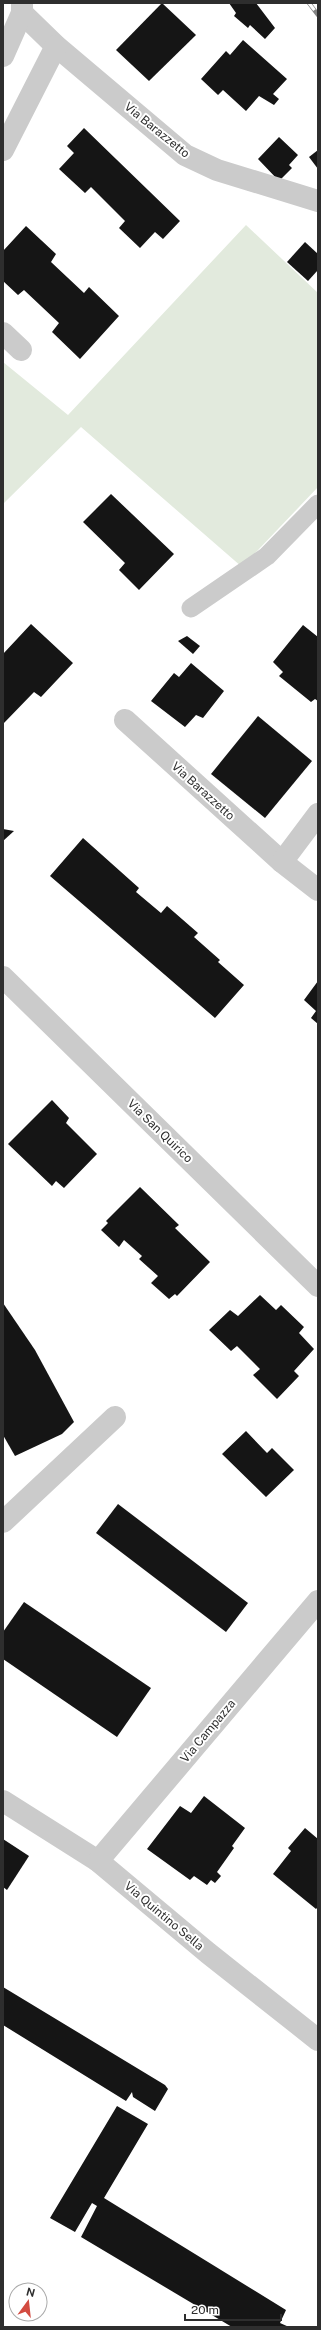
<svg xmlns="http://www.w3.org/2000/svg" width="321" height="2330" font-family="'Public Sans',sans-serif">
	<rect width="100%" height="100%" fill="#fff"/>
	<polygon fill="#e2eadd" points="246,225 318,293 318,487 242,567 81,427 3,504 3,362 68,415"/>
	<g fill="#151515">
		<polygon points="162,3 196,35 149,81 116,50"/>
		<polygon points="229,3 256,3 275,28 265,39 250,25 248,28 234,16 236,13"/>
		<polygon points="243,40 287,79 273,94 279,99 274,105 259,96 246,111 223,90 218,95 201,79 226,51 230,55"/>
		<polygon points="84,128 180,221 163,239 155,232 140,248 119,228 125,221 91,187 85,193 59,169 74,153 67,146"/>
		<polygon points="279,137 298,155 289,165 292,168 279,181 258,159"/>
		<polygon points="318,150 318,169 309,157"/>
		<polygon points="26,226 56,254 51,262 84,293 89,287 119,316 80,359 52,332 59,323 24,290 18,295 3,281 3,251"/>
		<polygon points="305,242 318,254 318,270 308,281 287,262"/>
		<polygon points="111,494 174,554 139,590 119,570 125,563 83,522"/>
		<polygon points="31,624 73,663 41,697 34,692 3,724 3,654"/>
		<polygon points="303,625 318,637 318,701 315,699 311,702 279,676 283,672 273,662"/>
		<polygon points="187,636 200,646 193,654 178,641"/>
		<polygon points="191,663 224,691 203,718 196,715 185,727 151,701 174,673 179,677"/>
		<polygon points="258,716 312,761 265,818 211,774"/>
		<polygon points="3,829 14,831 3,841"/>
		<polygon points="83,838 139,888 136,892 161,913 167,906 198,933 194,937 220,960 218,962 244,985 215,1018 50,876"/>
		<polygon points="318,981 318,1024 311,1018 316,1011 304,1000"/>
		<polygon points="52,1100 69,1118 66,1123 97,1154 64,1188 56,1181 52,1186 8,1144"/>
		<polygon points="140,1187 179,1225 175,1228 210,1262 177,1296 175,1294 169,1299 151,1283 158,1276 139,1259 142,1256 124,1240 119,1247 101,1230 108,1223 106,1221"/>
		<polygon points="260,1295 276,1310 281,1305 304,1327 299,1333 314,1349 294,1371 299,1376 277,1399 253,1375 260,1369 237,1346 231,1351 209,1330 230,1310 238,1316"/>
		<polygon points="3,1303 35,1350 74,1422 62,1434 15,1456 3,1435"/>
		<polygon points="246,1431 267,1453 272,1448 294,1470 266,1497 222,1454"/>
		<polygon points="118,1504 248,1603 226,1632 96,1533"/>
		<polygon points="24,1602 151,1688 117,1737 3,1659 3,1632"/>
		<polygon points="204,1796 245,1828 232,1846 234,1848 217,1872 221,1876 215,1883 211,1880 207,1885 194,1876 190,1880 147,1849 180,1806 191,1813"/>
		<polygon points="305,1828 318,1839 318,1907 316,1909 273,1874 291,1851 288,1848"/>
		<polygon points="3,1839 29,1856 7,1890 3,1887"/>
		<polygon points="3,1987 165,2085 168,2089 155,2111 133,2097 132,2092 126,2101 3,2025"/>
		<polygon points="117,2106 148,2124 104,2198 286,2310 280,2323 289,2327 232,2327 81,2237 97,2206 92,2203 75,2232 50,2218"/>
	</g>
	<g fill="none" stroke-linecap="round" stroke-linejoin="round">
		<polyline stroke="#cbcbcb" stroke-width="19" points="191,608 267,556 318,504"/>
		<g stroke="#cbcbcb" stroke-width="22">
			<polyline points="22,3 22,13 56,46 185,155 217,170 318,201"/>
			<polyline points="3,56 22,13"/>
			<polyline points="3,150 56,46"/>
			<polyline points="3,333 21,350"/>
			<polyline points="125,720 282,862"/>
			<polyline points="318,814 282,862 318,890"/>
			<polyline points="3,977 318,1286"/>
			<polyline points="3,1522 115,1417"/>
			<polyline points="3,1801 98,1861 208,1953 318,2040"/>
			<polyline points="98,1861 318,1601"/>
		</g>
		<g stroke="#838383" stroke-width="4.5">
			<polyline id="rail" points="309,3 318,15"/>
		</g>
		<use href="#rail" stroke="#fff" stroke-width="3" stroke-dasharray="9" stroke-linecap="butt"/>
	</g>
	<g text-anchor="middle" stroke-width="4" stroke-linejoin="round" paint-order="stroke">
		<g font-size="12" fill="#2e2e2e" stroke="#fff">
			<text transform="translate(157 130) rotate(39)" y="4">Via Barazzetto</text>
			<text transform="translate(203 791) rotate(42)" y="4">Via Barazzetto</text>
			<text transform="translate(160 1131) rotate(44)" y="4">Via San Quirico</text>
			<text transform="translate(208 1731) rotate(-50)" y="4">Via Campazza</text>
			<text transform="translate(164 1916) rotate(40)" y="4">Via Quintino Sella</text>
		</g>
	</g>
	<rect width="321" height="2330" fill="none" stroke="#2e2e2e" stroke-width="8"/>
	<g transform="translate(28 2302) rotate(15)"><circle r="19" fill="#ffffff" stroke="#ababab"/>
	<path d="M0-3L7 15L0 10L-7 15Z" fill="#d34b41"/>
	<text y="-6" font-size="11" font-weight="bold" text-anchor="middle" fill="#2e2e2e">N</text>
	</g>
	<path d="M185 2314v6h96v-6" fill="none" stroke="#2e2e2e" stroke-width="2"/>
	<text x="191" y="2314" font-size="12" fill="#2e2e2e" stroke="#ffffff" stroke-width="3" paint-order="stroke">20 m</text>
</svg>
